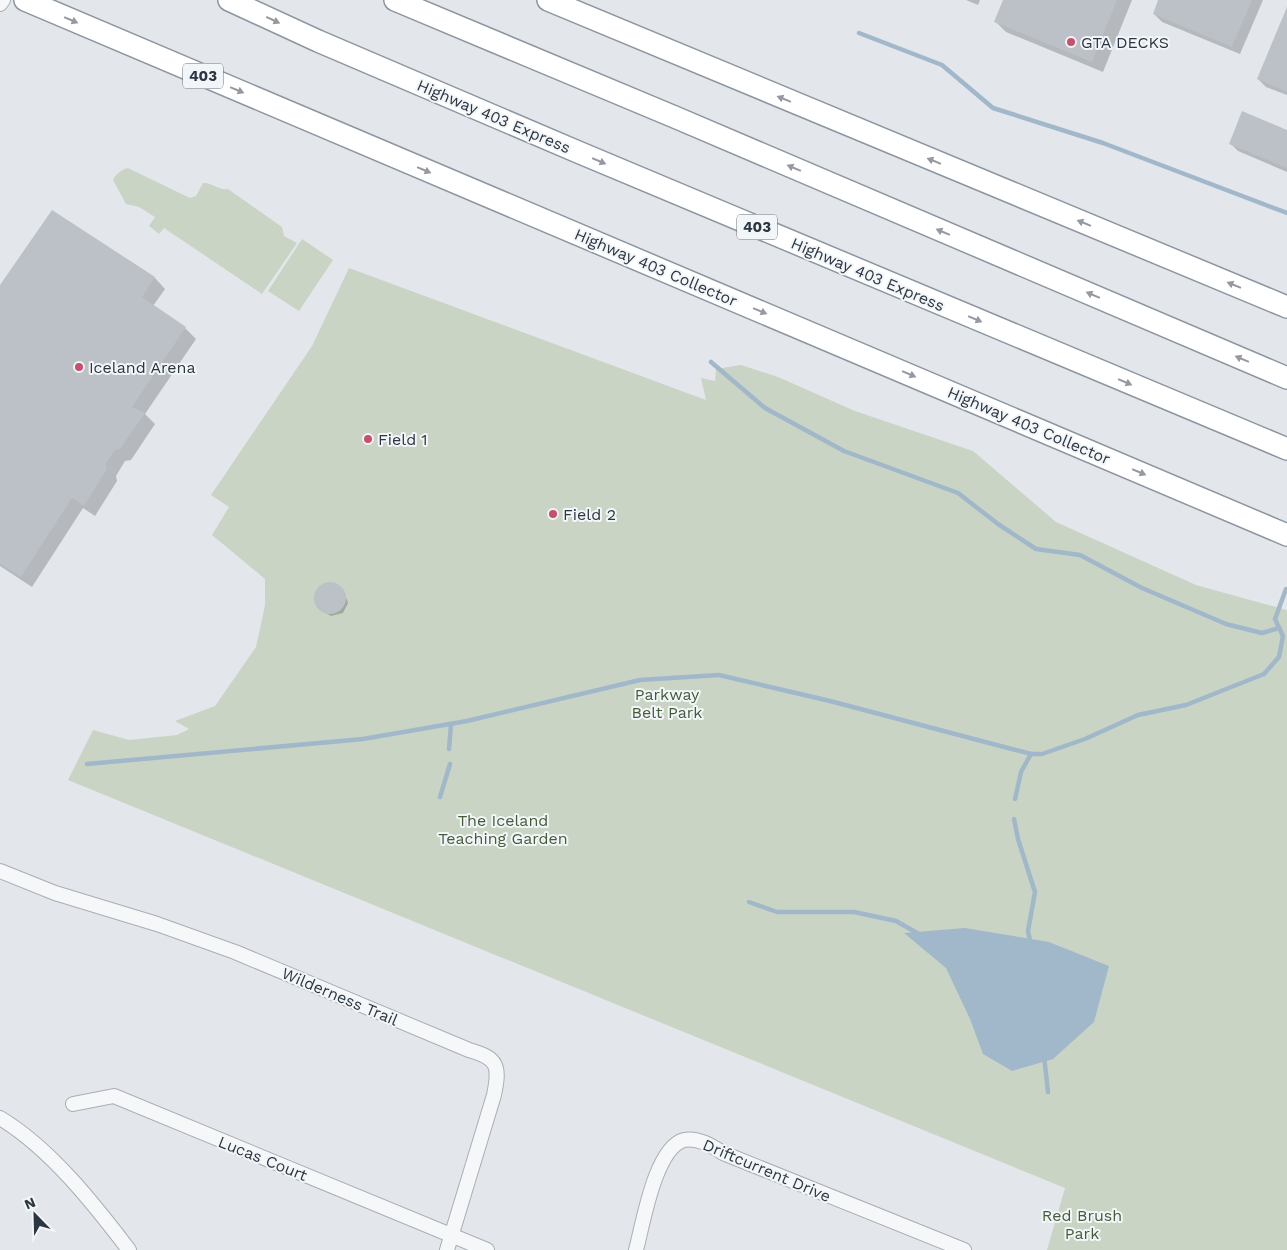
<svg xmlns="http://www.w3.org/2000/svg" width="1287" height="1250" font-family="'Work Sans',sans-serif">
	<rect width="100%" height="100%" fill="#e3e7eb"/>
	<g fill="#cad4c5">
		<path d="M 128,168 L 190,198 L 196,196 L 203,183 C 212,182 219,191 228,189 L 282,227 L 284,236 L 297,243 L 262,294 L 164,228 L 159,234 L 149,226 L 155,217 L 139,207 L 126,204 L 113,180 C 116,174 122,169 128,168 Z"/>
		<polygon points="302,239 333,260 299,311 268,291"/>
		<polygon points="349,268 706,400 701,378 715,381 716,369 741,365 778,377 855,411 973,451 1056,522 1196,585 1287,610 1287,1250 1047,1250 1065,1188 68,780 93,730 129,740 177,735 189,729 175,721 215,706 256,647 265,605 265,579 212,535 229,507 211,495 312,346"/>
	</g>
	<polygon fill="#a0b8c9" points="965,928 1049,942 1109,966 1094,1022 1053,1059 1012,1071 983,1054 970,1019 946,968 904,933"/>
	<g fill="#0003">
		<polygon points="966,0 980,0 978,5"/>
		<polygon points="1004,0 1132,0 1103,72 1006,32 995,21"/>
		<polygon points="1160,0 1263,0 1240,54 1162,22 1154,14"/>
		<polygon points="1287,9 1287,95 1266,87 1258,79"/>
		<polygon points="1287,131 1287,172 1238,151 1230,143"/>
		<polygon points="155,278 165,289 153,306 185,328 196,339 145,414 155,424 131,460 125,461 116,476 117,481 95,516 83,508 32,587 0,566 0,287"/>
		<polygon points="331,583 344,591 348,603 343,613 331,616 318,608 315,597 320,587"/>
	</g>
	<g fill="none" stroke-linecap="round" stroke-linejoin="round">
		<g stroke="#a0b8c9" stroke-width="4.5">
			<polyline points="859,33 942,65 993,108 1103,143 1287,213"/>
			<polyline points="711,362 765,408 844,451 958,493 998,524 1036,549 1080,555 1142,588 1226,624 1262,633 1279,628"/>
			<polyline points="449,749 451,724"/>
			<polyline points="87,764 363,739 467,721 640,680 719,675 830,701 1031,754 1042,754 1085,739 1138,715 1186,705 1264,674 1279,657 1283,636 1275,619 1286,589"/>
			<polyline points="440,797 450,764"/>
			<polyline points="1015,799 1021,772 1031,754"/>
			<polyline points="1014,819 1018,839 1035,892 1028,931 1031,945"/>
			<polyline points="749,902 777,912 854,912 896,921 919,934"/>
			<polyline points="1044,1056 1048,1092"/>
		</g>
	</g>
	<g fill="#bbc1c7">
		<polygon points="1003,0 1117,0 1092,62 994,22"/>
		<polygon points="1158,0 1252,0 1232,47 1153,14"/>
		<polygon points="1287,7 1287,92 1257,79"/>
		<polygon points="1242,111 1287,130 1287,168 1229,144"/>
		<polygon points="52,210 155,277 142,297 186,327 132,407 145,413 120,449 114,451 106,464 107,469 84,506 72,498 21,577 0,564 0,285"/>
		<circle cx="330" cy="598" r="16"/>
	</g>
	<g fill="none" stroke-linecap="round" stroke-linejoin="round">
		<g stroke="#a8aeb5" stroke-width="16">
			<g id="minor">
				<polyline points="0,4 3,0"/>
				<path d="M 0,871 L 55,893 L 157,924 L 235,952 L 469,1050 C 498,1058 500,1066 494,1095 L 447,1250"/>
				<polyline points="73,1104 114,1096 487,1250"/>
				<path d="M 0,1118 C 50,1148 94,1204 129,1250"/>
				<path d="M 636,1250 C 643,1224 655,1148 684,1140 C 698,1137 712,1146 723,1153 L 964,1250"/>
			</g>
		</g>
		<g stroke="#8b96a1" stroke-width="24">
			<g id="highway">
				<polyline points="25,0 1287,535"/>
				<polyline points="229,0 318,41 578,152 1287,449"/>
				<polyline points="395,0 677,118 1287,378"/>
				<polyline points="548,0 1287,307"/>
			</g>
		</g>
		<use href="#minor" stroke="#f6f7f9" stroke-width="14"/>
		<use href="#highway" stroke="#fff" stroke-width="21"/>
	</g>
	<defs><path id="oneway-solid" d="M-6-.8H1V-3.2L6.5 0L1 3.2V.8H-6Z" transform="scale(1.25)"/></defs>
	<g fill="#969aa0">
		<use href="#oneway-solid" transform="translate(71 20) rotate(23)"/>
		<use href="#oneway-solid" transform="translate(273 20) rotate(25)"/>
		<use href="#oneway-solid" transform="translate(237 90) rotate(23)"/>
		<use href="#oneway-solid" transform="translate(784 99) rotate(-158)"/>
		<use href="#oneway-solid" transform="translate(599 161) rotate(23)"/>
		<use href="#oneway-solid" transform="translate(934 161) rotate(-158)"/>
		<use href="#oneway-solid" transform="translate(794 168) rotate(-157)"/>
		<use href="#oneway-solid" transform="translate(424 170) rotate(23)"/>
		<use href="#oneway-solid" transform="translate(1084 223) rotate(-158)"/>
		<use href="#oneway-solid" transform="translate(943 232) rotate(-157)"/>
		<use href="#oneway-solid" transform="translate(1234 285) rotate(-158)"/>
		<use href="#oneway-solid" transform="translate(1093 295) rotate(-157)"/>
		<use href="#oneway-solid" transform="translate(760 311) rotate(23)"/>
		<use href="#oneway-solid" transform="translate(975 319) rotate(23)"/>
		<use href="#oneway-solid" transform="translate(1242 359) rotate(-157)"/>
		<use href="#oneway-solid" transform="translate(909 374) rotate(23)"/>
		<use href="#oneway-solid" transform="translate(1125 382) rotate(23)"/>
		<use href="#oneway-solid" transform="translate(1139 472) rotate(23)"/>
	</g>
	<g fill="#c94f6e" stroke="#f3f6f8" stroke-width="2">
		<circle cx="1071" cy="42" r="5"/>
		<circle cx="79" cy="367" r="5"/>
		<circle cx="368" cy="439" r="5"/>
		<circle cx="553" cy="514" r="5"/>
	</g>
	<g text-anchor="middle" stroke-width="4" stroke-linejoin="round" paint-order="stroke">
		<g fill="#f3f6f8" stroke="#687079" stroke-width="1">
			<rect x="183" y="63.5" width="40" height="25" rx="4"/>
			<rect x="737" y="214.5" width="40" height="25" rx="4"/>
		</g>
		<g font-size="15" font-weight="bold" fill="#2c3642">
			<text x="203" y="81">403</text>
			<text x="757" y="232">403</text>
		</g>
		<g font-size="16" fill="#2c3642" stroke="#f3f6f8" text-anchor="start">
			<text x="1081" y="48">GTA DECKS</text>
			<text x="89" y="373">Iceland Arena</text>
			<text x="378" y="445">Field 1</text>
			<text x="563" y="520">Field 2</text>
		</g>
		<g font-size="16" fill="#2c3642" stroke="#f3f6f8">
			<text transform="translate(494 116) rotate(23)" y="6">Highway 403 Express</text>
			<text transform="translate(656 267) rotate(23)" y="6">Highway 403 Collector</text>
			<text transform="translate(868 274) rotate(23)" y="6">Highway 403 Express</text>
			<text transform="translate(1029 425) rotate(23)" y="6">Highway 403 Collector</text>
			<text transform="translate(340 996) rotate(23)" y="6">Wilderness Trail</text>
			<text transform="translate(263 1158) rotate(22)" y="6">Lucas Court</text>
			<text transform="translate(767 1170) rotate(23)" y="6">Driftcurrent Drive</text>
		</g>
		<g font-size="16" fill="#445d39" stroke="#f3f6f8">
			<text x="667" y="700">Parkway<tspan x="667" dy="18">Belt Park</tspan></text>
			<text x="503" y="826">The Iceland<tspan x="503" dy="18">Teaching Garden</tspan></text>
			<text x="1082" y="1221">Red Brush<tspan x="1082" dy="18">Park</tspan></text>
		</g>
	</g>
	<g transform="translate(35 1215) rotate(337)" stroke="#f3f6f8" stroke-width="4" paint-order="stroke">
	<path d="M0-4L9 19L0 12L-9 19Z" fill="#2c3642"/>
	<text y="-8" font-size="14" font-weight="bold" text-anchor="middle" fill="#2c3642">N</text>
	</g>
</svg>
